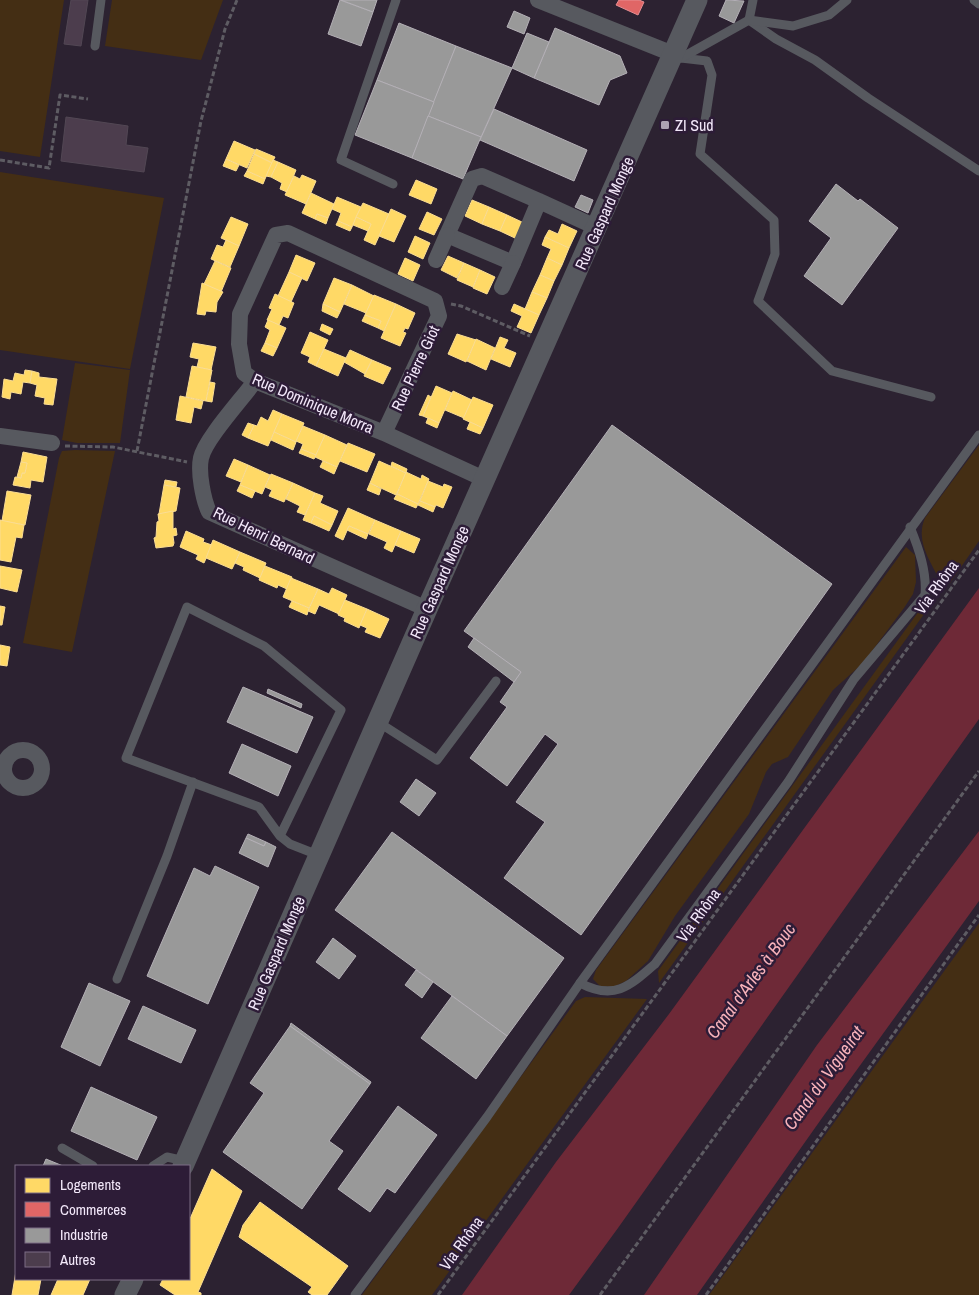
<svg xmlns="http://www.w3.org/2000/svg" width="979" height="1295" font-family="'Archivo Narrow',sans-serif">
	<rect width="100%" height="100%" fill="#2c2231"/>
	<g fill="#442e14">
		<polygon points="0,0 64,0 40,157 0,151"/>
		<polygon points="112,0 223,0 201,60 105,46"/>
		<polygon points="0,172 164,198 130,369 0,350"/>
		<polygon points="75,363 130,370 120,443 77,443 62,440"/>
		<path d="M 979,445 L 979,541 L 950,583 L 940,581 C 930,560 915,541 925,518 Z"/>
		<polygon points="75,450 115,451 72,652 23,643 59,458 62,451"/>
		<polygon points="906,547 915,555 916,582 913,594 904,608 863,663 833,690 788,757 772,764 766,772 749,814 675,916 648,961 626,981 613,987 600,986 593,979 596,970"/>
		<polygon points="927,600 932,603 659,983 658,971"/>
		<polygon points="979,923 979,1295 709,1295 974,930"/>
		<polygon points="585,997 647,999 432,1295 362,1295 576,1001"/>
	</g>
	<g fill="#6e2937">
		<polygon points="979,588 979,719 618,1228 569,1295 462,1295 556,1162 669,1014"/>
		<polygon points="979,831 979,901 822,1118 697,1295 644,1295 817,1045"/>
	</g>
	<g fill="#ffd966" stroke="#fbdd92">
		<polygon points="234,141 255,150 247,168 226,159"/>
		<polygon points="256,149 275,157 272,163 254,154"/>
		<polygon points="254,154 272,163 265,179 247,171"/>
		<polygon points="226,159 239,165 236,171 223,166"/>
		<polygon points="273,160 278,162 271,177 266,176"/>
		<polygon points="278,162 296,170 287,192 280,189 282,183 271,177"/>
		<polygon points="247,171 265,179 263,184 244,176"/>
		<polygon points="302,175 316,181 306,204 285,195 294,176 300,179"/>
		<polygon points="416,180 437,189 431,204 409,195"/>
		<polygon points="311,193 334,204 328,218 317,214 315,219 302,213"/>
		<polygon points="337,197 361,207 352,227 338,221 341,213 332,209"/>
		<polygon points="472,200 489,207 482,224 465,216"/>
		<polygon points="363,203 389,214 375,245 364,240 371,224 356,217"/>
		<polygon points="489,207 507,215 500,231 482,224"/>
		<polygon points="391,209 406,216 394,242 379,236"/>
		<polygon points="427,212 442,219 434,235 419,229"/>
		<polygon points="317,214 328,218 326,224 315,219"/>
		<polygon points="507,215 524,223 517,239 500,231"/>
		<polygon points="231,217 248,224 239,246 221,238"/>
		<polygon points="356,217 371,224 368,231 353,225"/>
		<polygon points="338,221 352,227 350,231 336,225"/>
		<polygon points="562,224 577,231 569,248 545,237 549,230 558,234"/>
		<polygon points="415,236 430,243 423,259 408,252"/>
		<polygon points="545,237 569,248 562,265 547,258 551,249 542,245"/>
		<polygon points="226,240 239,246 230,267 211,259 217,245 223,247"/>
		<polygon points="296,255 315,263 307,281 289,272"/>
		<polygon points="448,256 464,263 457,278 441,270"/>
		<polygon points="405,258 420,265 413,281 398,274"/>
		<polygon points="547,258 562,265 554,281 540,275"/>
		<polygon points="215,261 231,268 221,292 204,284"/>
		<polygon points="464,263 480,270 473,287 457,280"/>
		<polygon points="480,270 495,277 487,294 473,288"/>
		<polygon points="289,272 302,278 291,302 278,296"/>
		<polygon points="540,275 554,281 547,298 532,292"/>
		<polygon points="334,278 352,285 340,312 323,304"/>
		<polygon points="202,283 223,292 217,302 216,312 206,311 205,315 197,314"/>
		<polygon points="352,285 374,296 366,313 344,304"/>
		<polygon points="532,292 547,298 539,315 525,309"/>
		<polygon points="275,294 294,303 288,318 283,316 279,325 267,320 272,309 269,308"/>
		<polygon points="374,295 396,304 384,331 378,328 381,321 365,315"/>
		<polygon points="323,304 340,312 337,318 322,311"/>
		<polygon points="396,304 415,313 408,329 405,328 403,332 406,333 400,346 381,338"/>
		<polygon points="514,304 539,315 531,333 517,327 522,316 511,311"/>
		<polygon points="365,315 381,321 378,328 362,321"/>
		<polygon points="268,320 286,328 277,348 265,343 270,330 265,327"/>
		<polygon points="322,324 333,329 330,335 320,330"/>
		<polygon points="310,332 328,340 316,366 308,362 310,357 301,353"/>
		<polygon points="457,334 476,340 466,362 448,354"/>
		<polygon points="500,337 508,340 504,348 516,353 510,367 491,359"/>
		<polygon points="476,339 495,348 486,370 467,361"/>
		<polygon points="193,343 216,347 211,370 197,367 199,359 190,357"/>
		<polygon points="265,343 277,348 273,356 261,351"/>
		<polygon points="324,349 346,358 338,376 316,366"/>
		<polygon points="350,350 372,360 365,374 344,362"/>
		<polygon points="372,360 391,368 383,384 364,376"/>
		<polygon points="192,366 212,370 206,401 186,397"/>
		<polygon points="25,370 32,371 30,383 23,382 21,394 11,392 10,399 2,397 4,379 13,381 15,373 24,375"/>
		<polygon points="32,371 39,373 39,377 57,379 53,405 44,404 45,398 35,396 37,385 30,383"/>
		<polygon points="210,382 215,383 212,402 206,401"/>
		<polygon points="436,386 452,393 439,423 423,416"/>
		<polygon points="453,391 472,400 464,418 445,410"/>
		<polygon points="428,395 431,397 423,416 419,415"/>
		<polygon points="180,396 203,401 201,409 194,407 191,423 176,420"/>
		<polygon points="473,397 493,405 483,428 463,419"/>
		<polygon points="273,410 282,414 268,446 248,438 254,425 257,426 261,417 268,421"/>
		<polygon points="282,414 304,423 296,442 274,432"/>
		<polygon points="428,418 439,423 437,428 426,423"/>
		<polygon points="470,422 483,428 480,434 467,429"/>
		<polygon points="248,423 254,425 248,438 242,435"/>
		<polygon points="303,426 325,435 316,455 301,449 303,444 296,441"/>
		<polygon points="274,432 296,442 293,450 271,440"/>
		<polygon points="325,435 347,445 337,467 315,457"/>
		<polygon points="348,443 375,454 367,472 340,461"/>
		<polygon points="301,449 316,455 314,459 299,453"/>
		<polygon points="23,452 47,457 43,482 31,480 30,488 13,485 15,477 21,478 22,473 25,473 27,463 21,462"/>
		<polygon points="234,459 248,465 241,482 226,476"/>
		<polygon points="323,461 337,467 334,474 320,467"/>
		<polygon points="379,461 406,473 396,495 370,483"/>
		<polygon points="21,462 27,463 25,473 22,473 21,478 17,477"/>
		<polygon points="392,462 407,469 406,473 391,466"/>
		<polygon points="248,465 270,475 262,494 240,485"/>
		<polygon points="406,472 421,479 422,475 429,479 418,504 397,494"/>
		<polygon points="271,474 293,483 284,502 269,496 272,490 265,487"/>
		<polygon points="165,480 177,482 176,487 164,485"/>
		<polygon points="428,481 443,487 444,484 452,487 443,508 436,505 435,507 420,501"/>
		<polygon points="293,483 315,493 305,515 297,512 300,506 286,499"/>
		<polygon points="370,483 381,489 379,495 367,490"/>
		<polygon points="164,485 180,488 176,511 159,514"/>
		<polygon points="240,485 255,491 252,498 237,491"/>
		<polygon points="7,491 31,495 25,525 2,521"/>
		<polygon points="315,493 323,496 320,503 338,511 332,525 314,516 311,523 303,520"/>
		<polygon points="397,494 418,504 416,508 394,499"/>
		<polygon points="420,501 435,507 433,512 418,505"/>
		<polygon points="348,508 375,520 368,534 349,526 343,540 335,536"/>
		<polygon points="173,511 173,529 176,528 177,535 173,536 174,543 173,546 156,548 154,538 156,537 157,522 159,521 158,514"/>
		<polygon points="314,516 332,525 329,531 311,523"/>
		<polygon points="0,520 24,525 22,538 16,537 11,562 0,560"/>
		<polygon points="375,520 401,531 392,552 384,548 387,542 369,534"/>
		<polygon points="349,526 368,534 366,539 347,530"/>
		<polygon points="186,531 204,539 203,542 212,545 204,563 196,559 198,555 180,547"/>
		<polygon points="401,531 420,539 414,553 395,545"/>
		<polygon points="213,540 240,552 232,569 206,558"/>
		<polygon points="240,552 266,563 260,578 243,570 244,567 235,563"/>
		<polygon points="0,566 22,570 17,592 0,588"/>
		<polygon points="265,566 292,577 287,589 278,585 277,588 259,580"/>
		<polygon points="291,578 318,589 309,608 283,597"/>
		<polygon points="332,588 347,595 339,614 319,605 315,614 308,611 318,589 329,594"/>
		<polygon points="345,600 367,609 359,628 344,621 345,618 338,615"/>
		<polygon points="292,601 309,608 307,615 289,607"/>
		<polygon points="0,606 5,607 2,625 0,625"/>
		<polygon points="367,609 389,619 380,638 365,632 367,628 360,625"/>
		<polygon points="0,645 10,647 7,666 0,665"/>
		<polygon points="212,1169 242,1191 198,1292 201,1293 201,1295 175,1295 160,1285 163,1279 189,1279 189,1221"/>
		<polygon points="260,1202 348,1266 327,1295 312,1295 308,1292 312,1287 239,1237 243,1225"/>
		<polygon points="16,1271 16,1279 41,1279 38,1295 12,1295"/>
		<polygon points="58,1279 90,1279 83,1295 51,1295"/>
	</g>
	<polygon fill="#e06666" stroke="#e58d92" points="619,0 639,0 644,2 638,15 616,5"/>
	<g fill="#999" stroke="#b4b0b6">
		<polygon points="340,0 373,12 361,46 328,34"/>
		<polygon points="341,0 377,0 373,12"/>
		<polygon points="726,0 744,1 734,23 719,16"/>
		<polygon points="514,11 530,18 524,34 507,27"/>
		<polygon points="399,23 456,46 434,102 377,80"/>
		<polygon points="555,28 620,56 627,73 610,80 599,105 534,78"/>
		<polygon points="527,33 549,42 534,78 512,68"/>
		<polygon points="456,46 512,68 481,137 428,116"/>
		<polygon points="377,80 434,102 412,158 355,135"/>
		<polygon points="494,109 587,150 574,181 480,140"/>
		<polygon points="428,116 481,137 463,179 412,158"/>
		<polygon points="836,184 858,201 860,199 898,228 842,305 804,276 831,238 809,221"/>
		<polygon points="581,195 593,200 588,213 575,207"/>
		<polygon points="612,425 832,584 581,935 504,878 545,822 516,802 558,744 545,734 507,786 470,758 507,707 500,702 521,672 464,631"/>
		<polygon points="474,638 521,672 514,682 468,647"/>
		<polygon points="243,687 313,717 297,753 227,722"/>
		<polygon points="268,689 302,704 301,708 267,693"/>
		<polygon points="242,744 291,766 278,796 229,773"/>
		<polygon points="416,779 436,793 419,816 400,802"/>
		<polygon points="392,832 564,958 507,1036 335,910"/>
		<polygon points="248,834 266,842 264,846 246,838"/>
		<polygon points="246,838 264,846 266,842 276,847 268,867 239,853"/>
		<polygon points="215,866 259,887 208,1004 147,976 194,868 210,876"/>
		<polygon points="333,938 356,956 339,979 316,962"/>
		<polygon points="416,970 433,982 422,998 405,985"/>
		<polygon points="89,983 130,1001 100,1066 61,1047"/>
		<polygon points="452,996 507,1036 476,1079 421,1038"/>
		<polygon points="143,1006 196,1030 181,1063 128,1039"/>
		<polygon points="291,1023 371,1082 370,1084 290,1026"/>
		<polygon points="290,1026 370,1084 329,1141 343,1151 302,1209 223,1152 264,1093 250,1083"/>
		<polygon points="91,1087 157,1117 137,1160 71,1131"/>
		<polygon points="398,1106 437,1135 395,1193 387,1188 370,1212 338,1189"/>
		<polygon points="46,1159 63,1166 43,1166"/>
	</g>
	<g fill="#4c3d4d" stroke="#524754">
		<polygon points="71,0 88,0 81,46 64,44"/>
		<polygon points="66,117 128,126 126,145 148,148 144,172 61,161"/>
	</g>
	<g fill="none" stroke-linecap="round" stroke-linejoin="round">
		<g stroke="#5e5c63" stroke-width="3" stroke-dasharray="5 2.5" stroke-linecap="butt">
			<polyline points="0,160 49,168 60,95 88,99"/>
			<polyline points="451,304 461,306 530,336"/>
			<polyline points="65,446 113,447 187,462"/>
			<polyline points="137,451 201,121 225,29 237,0"/>
			<polyline points="438,1295 979,550"/>
			<polyline points="600,1295 979,771"/>
			<polyline points="706,1295 979,915"/>
		</g>
		<g stroke="#57595f" stroke-width="9">
			<polyline points="974,0 979,4"/>
			<polyline points="749,20 776,39 815,60 868,98 979,171"/>
			<polyline points="749,20 753,0"/>
			<polyline points="95,46 101,0"/>
			<polyline points="673,54 681,58 707,61 712,75 700,154 774,220 775,254 758,301 832,371 931,397"/>
			<polyline points="681,58 749,20 793,26 829,15 847,0"/>
			<polyline points="393,184 341,160 396,0"/>
			<polyline points="378,722 437,760 496,681"/>
			<polyline points="280,836 259,807 126,758 187,607 264,646 341,710 280,836 290,844 318,855"/>
			<polyline points="117,979 167,856 193,782"/>
			<path d="M 580,983 C 614,1001 630,986 655,964 L 788,782 L 854,679 L 925,595 C 927,572 919,549 910,527"/>
			<polyline points="62,1148 93,1166"/>
			<polyline points="153,1166 167,1157 185,1161"/>
			<polyline points="355,1295 487,1117 580,983 979,435"/>
		</g>
		<g stroke="#57595f" stroke-width="16">
			<polyline points="538,0 673,54"/>
			<polyline points="539,201 482,176 472,179 447,235 513,263 539,201 598,228"/>
			<polyline points="436,260 447,235"/>
			<polyline points="502,287 513,263"/>
			<path d="M 255,381 C 243,398 205,439 201,458 C 198,472 203,499 209,512 L 427,609"/>
			<polyline points="384,433 255,381 244,373 239,344 240,314 276,235 288,233 435,301 439,316 384,433 484,479"/>
			<polyline points="0,436 52,443"/>
			<circle cx="23" cy="769" r="19"/>
		</g>
		<g stroke="#57595f" stroke-width="21">
			<polyline points="183,1166 427,609 697,0"/>
			<polyline points="125,1295 133,1279"/>
		</g>
	</g>
	<rect fill="#ada2b3" stroke="#2d1c37" stroke-width="2" x="660" y="120" width="10" height="10" rx="2.5"/>
	<g text-anchor="middle" stroke-width="5" stroke-linejoin="round" paint-order="stroke">
		<g font-size="16" fill="#f2e7f9" stroke="#2d1c37" text-anchor="start">
			<text x="675" y="131">ZI Sud</text>
		</g>
		<g font-size="16" fill="#f2e7f9" stroke="#2d1c37">
			<text transform="translate(604 213) rotate(-66)" y="6">Rue Gaspard Monge</text>
			<text transform="translate(415 368) rotate(-65)" y="6">Rue Pierre Giot</text>
			<text transform="translate(313 403) rotate(23)" y="6">Rue Dominique Morra</text>
			<text transform="translate(264 535) rotate(26)" y="6">Rue Henri Bernard</text>
			<text transform="translate(439 582) rotate(-66)" y="6">Rue Gaspard Monge</text>
			<text transform="translate(936 587) rotate(-54)" y="6">Via Rhôna</text>
			<text transform="translate(698 915) rotate(-54)" y="6">Via Rhôna</text>
			<text transform="translate(276 953) rotate(-67)" y="6">Rue Gaspard Monge</text>
			<text transform="translate(461 1243) rotate(-54)" y="6">Via Rhôna</text>
		</g>
		<g font-size="18" font-style="italic" fill="#f8b2ba" stroke="#2d1c37">
			<text transform="translate(751 981) rotate(-54)" y="6">Canal d'Arles à Bouc</text>
			<text transform="translate(824 1078) rotate(-54)" y="6">Canal du Vigueirat</text>
		</g>
	</g>
	<rect x="15" y="1165" width="175" height="115" fill="#2d1c37" stroke="#7c6d85"/>
	<rect x="25" y="1178" width="25" height="15" fill="#ffd966" stroke="#7c6d85"/>
	<text x="60" y="1190" font-size="15" fill="#f2e7f9">Logements</text>
	<rect x="25" y="1202" width="25" height="15" fill="#e06666" stroke="#7c6d85"/>
	<text x="60" y="1215" font-size="15" fill="#f2e7f9">Commerces</text>
	<rect x="25" y="1228" width="25" height="15" fill="#999999" stroke="#7c6d85"/>
	<text x="60" y="1240" font-size="15" fill="#f2e7f9">Industrie</text>
	<rect x="25" y="1252" width="25" height="15" fill="#4c3d4d" stroke="#7c6d85"/>
	<text x="60" y="1265" font-size="15" fill="#f2e7f9">Autres</text>
</svg>
